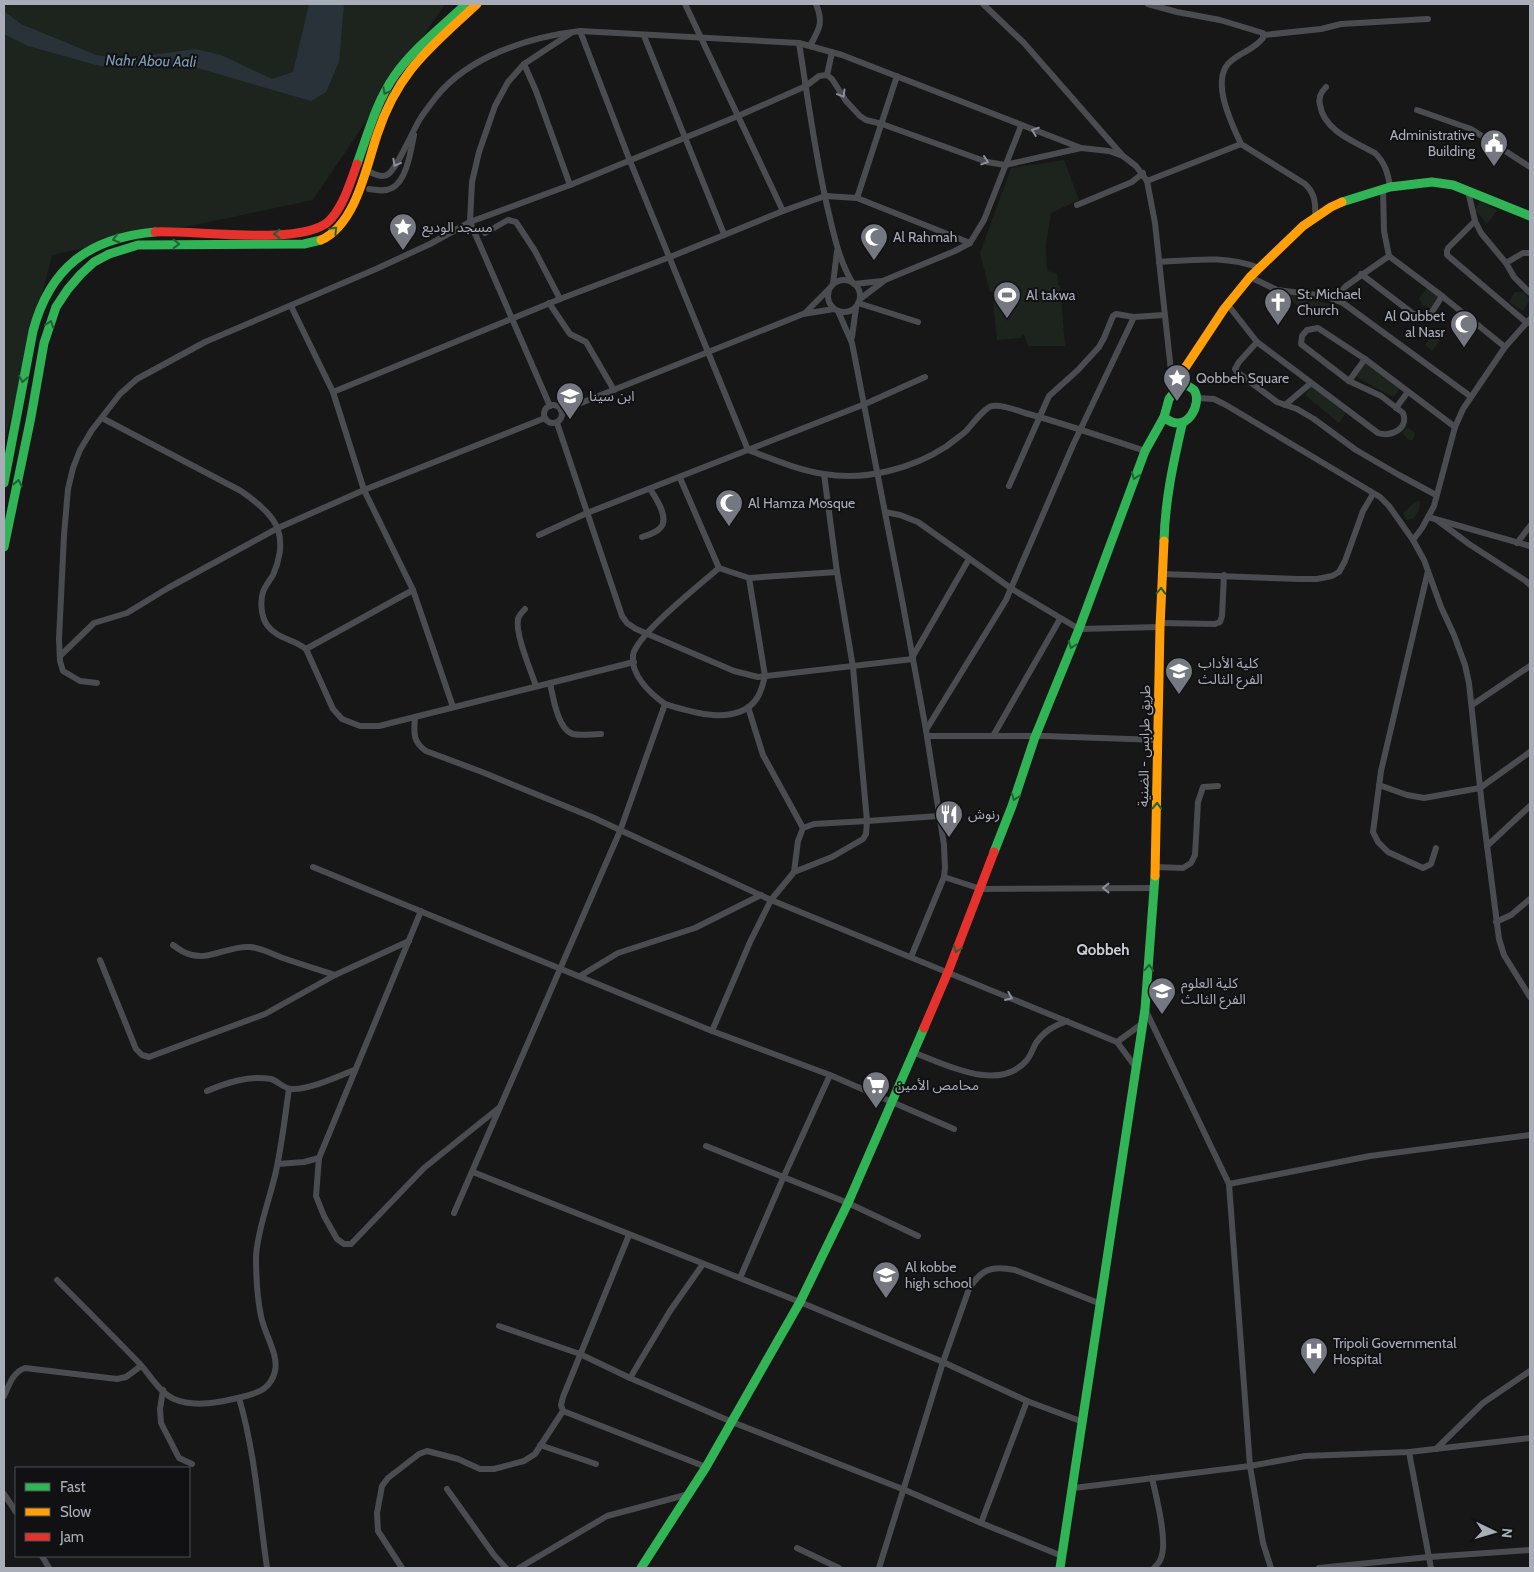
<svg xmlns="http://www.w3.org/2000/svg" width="1534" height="1572" font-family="Cabin,'Noto Sans Arabic',sans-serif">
	<rect width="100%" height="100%" fill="#171717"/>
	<g fill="#1d241e">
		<polygon points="4,4 445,4 313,200 52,255 4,444"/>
		<polygon points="1064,160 1079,200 1051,213 1046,244 1047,271 1057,273 1058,285 1060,285 1065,346 1028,346 1024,335 1021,336 1021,338 997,340 993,300 1015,290 990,292 980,253 1011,168"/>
		<polygon points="1480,201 1497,210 1487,224 1475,210"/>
		<polygon points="1428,287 1440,297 1431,309 1422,305 1419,298"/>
		<polygon points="1515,292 1524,292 1530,300 1523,311 1509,302"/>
		<polygon points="1287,294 1330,304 1321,315 1315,314 1307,318"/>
		<polygon points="1433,335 1440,340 1432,351 1425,345"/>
		<polygon points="1366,363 1400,389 1393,397 1356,377"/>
		<polygon points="1311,386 1346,413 1339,423 1305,395"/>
		<polygon points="1407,427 1415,433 1413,440 1409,440 1402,433"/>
		<polygon points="1420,501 1419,511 1414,518 1406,520 1403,513 1415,502"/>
	</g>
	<polygon fill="#2a3239" points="309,4 344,4 339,62 326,92 311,101 194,67 100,66 28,46 4,34 4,11 21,24 96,55 122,59 195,49 221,55 272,79 293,72"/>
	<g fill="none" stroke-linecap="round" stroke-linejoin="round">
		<g stroke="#4b4c50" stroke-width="6">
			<polyline points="685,4 783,211"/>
			<polyline points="983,4 1024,43 1123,156 1136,166 1147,181 1155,223 1171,371 1178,387"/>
			<path d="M 1148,4 L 1177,12 L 1220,20 L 1263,33 L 1263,38 C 1255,49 1241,52 1231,61 C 1209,79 1232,124 1241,144"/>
			<path d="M 580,31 L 630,161 L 748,450 C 772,459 798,470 824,474 C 865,481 912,469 947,446 C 953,441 959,437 965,432 C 971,426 985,407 992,406 C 1002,404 1016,410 1025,413 C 1066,424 1105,438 1145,451"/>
			<polyline points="1264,35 1321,29 1341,24 1428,19"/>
			<polyline points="644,36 724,234"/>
			<path d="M 799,43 C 808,99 815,155 828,210 C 834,235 839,260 852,282"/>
			<path d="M 810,46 C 819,29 824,23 816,4"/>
			<polyline points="524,64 536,91 570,185"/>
			<polyline points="827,75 832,52"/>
			<path d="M 1326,87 C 1321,92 1318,98 1320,105 C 1324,131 1355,142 1375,153 C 1385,163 1388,173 1390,187"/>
			<polyline points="1417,110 1471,129 1530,167"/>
			<path d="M 365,169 C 371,173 380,178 387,175 C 396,171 413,130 420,119 C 425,111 431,104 436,97 C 469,56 529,37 580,31 L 799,43 L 842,55 L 1081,148 L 1109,151 L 1123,156"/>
			<path d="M 1147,181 L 1241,144 L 1305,184 C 1315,193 1316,204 1315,217"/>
			<path d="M 369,189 C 377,190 385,192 392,188 C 407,181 411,149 414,135"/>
			<polyline points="1468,191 1475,221 1481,233 1506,263 1514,277 1530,293"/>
			<polyline points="857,198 970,243"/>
			<polyline points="1077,205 1132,182 1143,173"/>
			<polyline points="1475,221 1448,248 1447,251 1447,255 1527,323"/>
			<polyline points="485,233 508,220 516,222 535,251 560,299"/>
			<polyline points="1389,256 1442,296 1505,347"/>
			<path d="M 1159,262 C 1193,260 1226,255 1259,268"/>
			<polyline points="1506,263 1523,253 1530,253"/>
			<path d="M 1361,274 L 1412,313 C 1430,323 1433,310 1442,296"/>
			<polyline points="1250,277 1277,290 1325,296 1343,303 1470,396"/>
			<circle cx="844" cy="296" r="16"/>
			<polyline points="833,284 837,251"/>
			<polyline points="854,284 882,281"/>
			<polyline points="860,299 885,280 955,251 970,243 984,220 1021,126"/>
			<polyline points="1335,299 1346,286 1389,256 1384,231 1383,189"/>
			<polyline points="549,303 570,334 586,342 614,390"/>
			<polyline points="858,303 918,322"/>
			<polyline points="1228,305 1257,342"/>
			<polyline points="291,306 333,392 364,490 413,590 453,707"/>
			<polyline points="838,311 852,343 903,605 926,730 944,845 945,868 944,877 911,957"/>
			<polyline points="806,312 829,289"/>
			<polyline points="852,337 856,308"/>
			<polyline points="1349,381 1365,359"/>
			<polyline points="333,392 560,299 670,257 783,211 825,196 857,198 897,76"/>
			<polyline points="1198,398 1214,399 1226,405 1380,497 1389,506 1413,540 1424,560 1441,607 1454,635 1465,665 1469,683 1482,806 1499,939 1504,955 1530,997"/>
			<polyline points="1285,405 1311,383"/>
			<circle cx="553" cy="414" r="9"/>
			<polyline points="550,406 470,222 472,182 479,152 495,106 508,82 524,64 571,33"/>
			<polyline points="1396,408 1407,393"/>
			<polyline points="561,411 803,314 834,309"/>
			<path d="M 102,418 L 241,491 C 254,500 274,515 278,530 C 283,544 279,562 273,575 C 270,580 265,586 263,592 C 260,602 261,616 267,625 C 277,639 294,639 306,649 L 333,709 L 342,719 L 360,726 L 379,726 L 634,662"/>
			<polyline points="557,423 622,616 627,623 636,629 734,671 758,677 913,659"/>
			<polyline points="824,474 837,572 853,667 867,821 939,816"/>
			<polyline points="680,478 719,568 749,578 837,572"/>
			<polyline points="1009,486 1049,396 1078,370 1099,347 1104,338 1113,316 1116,314 1134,317"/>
			<path d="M 1436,495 L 1399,475 L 1356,450 L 1314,419 L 1297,409 L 1277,402 L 1237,372 L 1235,369 L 1239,362 L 1257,342 L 1378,433 C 1391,437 1409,429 1403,413 L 1381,396 L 1349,381 L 1301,344 L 1302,336 L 1307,330 L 1318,328 L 1365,359 L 1455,427"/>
			<polyline points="885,512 900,515 918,522 1012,589 1079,629 1160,627"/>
			<polyline points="1428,517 1530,546"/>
			<polyline points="1437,520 1469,544 1526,581 1530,585"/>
			<polyline points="539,535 587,513 865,404 925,377"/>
			<path d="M 642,537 C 648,535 657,533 661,527 C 669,517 656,498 650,489"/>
			<polyline points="1413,540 1422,528 1434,506 1455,427 1463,409 1505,347 1530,319"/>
			<polyline points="1517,543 1530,526"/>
			<polyline points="1428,571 1381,771 1373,832 1378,842 1388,852 1423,868 1431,864 1436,848"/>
			<polyline points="1162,574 1299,579 1317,579 1332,576 1339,572 1345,561 1363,511 1373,494"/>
			<path d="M 525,609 C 522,612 519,616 518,619 C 515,634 531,671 536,686"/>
			<polyline points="1160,623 1215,624 1220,622 1222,616 1224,575"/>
			<polyline points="306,649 413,590"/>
			<polyline points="60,656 94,623 127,613 168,588 278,528 364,490 545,418"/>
			<polyline points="913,656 969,559"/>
			<polyline points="97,683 80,681 63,671 60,661 59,639 64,535 68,489 73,468 80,450 92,430 120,394 137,379 205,342 376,269 430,244 470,222 570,185 738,116 806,86 819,76 827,75 832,79 846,101 860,116 866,120 882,124 987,162 1005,165 1081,148"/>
			<path d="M 550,683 C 553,697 558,730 573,734 C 582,736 592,734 601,734"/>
			<path d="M 665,704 C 651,694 630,675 633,655 C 637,634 701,584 719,568"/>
			<polyline points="1472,705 1530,666"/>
			<polyline points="748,707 763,755 803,828"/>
			<path d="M 415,717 C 414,732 412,741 426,751 L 482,772 L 592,817 L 771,900 L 1117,1042 L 1137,1069"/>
			<polyline points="926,730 1006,600 1073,445 1134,317 1164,315"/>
			<polyline points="927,736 1044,736 1158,740"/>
			<polyline points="993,736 1060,619"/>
			<polyline points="1379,785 1407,795 1424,798 1480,788 1530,752"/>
			<polyline points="1487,846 1530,806"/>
			<polyline points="313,867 712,1031 830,1075 954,1129"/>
			<polyline points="1155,867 1183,868 1191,863 1195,855 1198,802 1203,787 1218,786"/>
			<polyline points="944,877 981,889 1155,888"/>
			<polyline points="421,911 319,1158 316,1196 324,1216 337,1239 344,1244 351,1244 424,1168 500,1107"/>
			<polyline points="1496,922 1511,915 1530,899"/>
			<path d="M 173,945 C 177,948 181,951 186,953 C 208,963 228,945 250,947 C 262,948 272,954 283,958 C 300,964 317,969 335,975"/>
			<polyline points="100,960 136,1049 142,1055 149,1057 265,1014 335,975 409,941"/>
			<polyline points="580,976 618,953 695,928 761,895"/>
			<polyline points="1145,1009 1229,1184 1250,1466 1263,1543 1271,1568"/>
			<polyline points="712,1031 750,942 771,900 794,872 832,857 863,839 866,834 867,821 814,824 803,828 798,841 794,872"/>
			<polyline points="1117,1042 1143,1023"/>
			<path d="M 915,1053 C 947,1065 999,1093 1027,1060 C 1031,1055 1033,1048 1036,1043 C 1044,1031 1054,1026 1067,1021"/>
			<path d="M 207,1091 C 226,1083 249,1075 271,1079 C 278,1081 283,1088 291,1089 C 309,1090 337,1077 354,1070"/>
			<polyline points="706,1146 848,1203 918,1236"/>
			<polyline points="278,1164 304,1162 319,1158"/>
			<polyline points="473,1172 800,1302 943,1362 1027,1401 1083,1422"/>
			<polyline points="1229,1184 1370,1156 1530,1135"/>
			<path d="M 454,1213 L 620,831 L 665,704 C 691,712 734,726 755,701 C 761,694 763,684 765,676 L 749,578"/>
			<polyline points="629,1235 563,1397 561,1405 563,1411 706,1467"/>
			<polyline points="740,1278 784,1176 830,1075"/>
			<path d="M 57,1280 C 85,1308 113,1336 140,1364 C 150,1375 160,1393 174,1399 C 195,1408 221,1402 242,1397 C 258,1393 271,1389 275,1371 C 279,1355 264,1333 261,1316 C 257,1297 256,1276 256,1256 C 258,1227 270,1199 276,1171 C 282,1144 285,1116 289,1089"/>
			<polyline points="499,1326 580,1354 630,1378 732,1422 905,1490 981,1523 1062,1556"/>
			<polyline points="630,1378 670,1311 703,1264"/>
			<polyline points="163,1390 160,1409 161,1423 179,1458 192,1464"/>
			<path d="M 4,1396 C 9,1385 13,1372 25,1368 L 117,1379 L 126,1377 L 141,1366"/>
			<path d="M 239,1398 C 255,1452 259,1512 267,1568"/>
			<polyline points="540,1445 596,1464"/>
			<polyline points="1436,1449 1483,1403 1530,1371"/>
			<polyline points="1409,1452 1431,1568"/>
			<path d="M 1152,1478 C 1156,1496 1168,1541 1161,1558 C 1160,1562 1157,1565 1154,1568"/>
			<polyline points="1074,1488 1250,1466 1305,1456 1409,1452 1530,1438"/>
			<polyline points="447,1489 494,1555 506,1568"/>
			<polyline points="4,1494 16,1512"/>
			<polyline points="981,1523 1027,1401"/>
			<polyline points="797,1548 839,1568"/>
			<polyline points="42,1556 49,1568"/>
			<polyline points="402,1568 378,1531 377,1513 382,1486 388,1478 419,1454 427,1451 458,1459 480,1469 494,1469 524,1461 535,1454 563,1411"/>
			<polyline points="519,1568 607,1516 689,1494"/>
			<path d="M 879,1568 L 943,1362 L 969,1289 C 981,1269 992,1265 1015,1270 L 1101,1304"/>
			<polyline points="1319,1568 1429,1557 1530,1550"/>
		</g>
		<g stroke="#30b455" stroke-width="9">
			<path d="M 357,164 C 368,134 376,102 395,75 C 414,48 442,27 466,4"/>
			<polyline points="1342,202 1390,187 1432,182 1453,185 1530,216"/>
			<path d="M 1187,385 C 1189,387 1192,388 1194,390 C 1203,402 1187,437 1164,417 L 1169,399 L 1178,387 Z"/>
			<path d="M 4,483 L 33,331 C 50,267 89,238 155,232"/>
			<path d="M 1164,541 C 1165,501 1173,464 1182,425"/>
			<polyline points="4,547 31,417 44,343 56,307 68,289 81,274 94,262 109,254 138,245 304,244 321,240"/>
			<polyline points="994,852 1012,806 1035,737 1079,629 1145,451 1164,417"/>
			<polyline points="641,1568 706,1467 800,1302 848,1203 924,1028"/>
			<polyline points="1060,1568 1145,1009 1155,876"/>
		</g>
		<g stroke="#ff9f0a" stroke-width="9">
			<path d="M 321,240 C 356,224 366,168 377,135 C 398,71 430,48 477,4"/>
			<polyline points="1181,386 1183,371 1224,309 1250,277 1303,226 1331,207 1342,202"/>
			<polyline points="1155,876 1160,627 1164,541"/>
		</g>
		<g stroke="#e5322d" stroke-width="9">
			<path d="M 155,232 C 195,230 299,246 328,222 C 343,208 350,183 357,164"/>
			<polyline points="924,1028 948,972 994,852"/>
		</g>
	</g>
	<defs><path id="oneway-chevron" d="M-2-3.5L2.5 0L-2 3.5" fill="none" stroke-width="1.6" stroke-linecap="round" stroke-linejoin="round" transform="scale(1.25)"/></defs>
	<g stroke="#206234">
		<use href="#oneway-chevron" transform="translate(386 91) rotate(118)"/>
		<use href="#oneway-chevron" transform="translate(334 230) rotate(-45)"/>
		<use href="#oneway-chevron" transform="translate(277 234) rotate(179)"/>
		<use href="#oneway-chevron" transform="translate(116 239) rotate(163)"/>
		<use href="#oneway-chevron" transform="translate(176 244) rotate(1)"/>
		<use href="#oneway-chevron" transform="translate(50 324) rotate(-71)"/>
		<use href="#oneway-chevron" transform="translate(23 379) rotate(101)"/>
		<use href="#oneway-chevron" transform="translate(1135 476) rotate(110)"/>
		<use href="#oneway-chevron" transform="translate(18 483) rotate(-78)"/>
		<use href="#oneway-chevron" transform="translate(1161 591) rotate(-88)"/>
		<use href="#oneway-chevron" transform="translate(1072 645) rotate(112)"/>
		<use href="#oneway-chevron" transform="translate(1015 797) rotate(109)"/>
		<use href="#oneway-chevron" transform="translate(1157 806) rotate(-89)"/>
		<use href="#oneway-chevron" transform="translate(957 949) rotate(111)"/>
		<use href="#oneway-chevron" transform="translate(1149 968) rotate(-86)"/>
	</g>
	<g stroke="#8c9099">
		<use href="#oneway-chevron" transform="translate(842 94) rotate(59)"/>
		<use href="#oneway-chevron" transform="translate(1035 131) rotate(-160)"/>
		<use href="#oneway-chevron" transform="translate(985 161) rotate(18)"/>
		<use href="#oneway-chevron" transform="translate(396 163) rotate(119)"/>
		<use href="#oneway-chevron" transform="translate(1106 888) rotate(180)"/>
		<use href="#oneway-chevron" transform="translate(1009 997) rotate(23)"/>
	</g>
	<defs>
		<g id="civic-pin" transform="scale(1.4375)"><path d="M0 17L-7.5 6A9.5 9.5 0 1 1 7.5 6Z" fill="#757880" stroke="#111113"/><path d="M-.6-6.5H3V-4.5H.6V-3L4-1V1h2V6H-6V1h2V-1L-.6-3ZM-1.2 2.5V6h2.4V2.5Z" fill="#fff"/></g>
		<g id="sight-pin" transform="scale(1.4375)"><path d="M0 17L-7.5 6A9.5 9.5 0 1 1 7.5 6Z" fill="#757880" stroke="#111113"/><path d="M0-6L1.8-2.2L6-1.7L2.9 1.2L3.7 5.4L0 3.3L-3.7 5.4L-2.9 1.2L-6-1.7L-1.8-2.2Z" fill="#fff"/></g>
		<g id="mosque-pin" transform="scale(1.4375)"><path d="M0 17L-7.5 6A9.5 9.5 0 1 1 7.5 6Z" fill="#757880" stroke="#111113"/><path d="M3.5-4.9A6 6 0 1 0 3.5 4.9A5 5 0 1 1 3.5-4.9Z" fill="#fff"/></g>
		<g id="stadium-pin" transform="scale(1.4375)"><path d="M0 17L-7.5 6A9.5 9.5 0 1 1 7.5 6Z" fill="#757880" stroke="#111113"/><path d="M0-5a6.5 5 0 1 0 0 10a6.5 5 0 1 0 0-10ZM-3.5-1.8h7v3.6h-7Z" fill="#fff"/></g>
		<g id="church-pin" transform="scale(1.4375)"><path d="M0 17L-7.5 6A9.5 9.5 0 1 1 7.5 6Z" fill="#757880" stroke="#111113"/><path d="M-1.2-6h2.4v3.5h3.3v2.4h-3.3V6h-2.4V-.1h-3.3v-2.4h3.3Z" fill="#fff"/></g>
		<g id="school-pin" transform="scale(1.4375)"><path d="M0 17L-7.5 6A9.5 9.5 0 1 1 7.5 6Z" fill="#757880" stroke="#111113"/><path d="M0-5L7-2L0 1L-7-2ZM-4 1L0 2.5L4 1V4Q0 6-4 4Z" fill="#fff"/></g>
		<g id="university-pin" transform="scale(1.4375)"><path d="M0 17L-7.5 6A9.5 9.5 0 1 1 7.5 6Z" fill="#757880" stroke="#111113"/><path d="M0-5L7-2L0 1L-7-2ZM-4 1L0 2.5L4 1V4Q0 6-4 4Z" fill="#fff"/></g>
		<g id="restaurant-pin" transform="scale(1.4375)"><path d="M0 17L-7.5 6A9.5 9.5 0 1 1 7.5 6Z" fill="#757880" stroke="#111113"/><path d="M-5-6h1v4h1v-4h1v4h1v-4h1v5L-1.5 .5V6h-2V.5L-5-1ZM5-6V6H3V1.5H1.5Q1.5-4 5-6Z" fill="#fff"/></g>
		<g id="supermarket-pin" transform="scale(1.4375)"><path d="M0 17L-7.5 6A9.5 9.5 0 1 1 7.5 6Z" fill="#757880" stroke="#111113"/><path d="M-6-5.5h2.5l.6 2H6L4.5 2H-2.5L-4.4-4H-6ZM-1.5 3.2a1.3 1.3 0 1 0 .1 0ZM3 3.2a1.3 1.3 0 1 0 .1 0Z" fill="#fff"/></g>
		<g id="hospital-pin" transform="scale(1.4375)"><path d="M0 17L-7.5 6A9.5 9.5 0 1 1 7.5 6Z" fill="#757880" stroke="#111113"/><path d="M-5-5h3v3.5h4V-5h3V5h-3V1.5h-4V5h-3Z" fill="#fff"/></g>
	</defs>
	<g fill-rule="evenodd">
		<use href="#civic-pin" x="1494" y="143"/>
		<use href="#sight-pin" x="403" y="227"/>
		<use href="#mosque-pin" x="874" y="237"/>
		<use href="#stadium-pin" x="1007" y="295"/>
		<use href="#church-pin" x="1278" y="302"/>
		<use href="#mosque-pin" x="1464" y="324"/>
		<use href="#sight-pin" x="1177" y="378"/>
		<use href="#school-pin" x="570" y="396"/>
		<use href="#mosque-pin" x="729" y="503"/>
		<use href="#university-pin" x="1179" y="671"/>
		<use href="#restaurant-pin" x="949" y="814"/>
		<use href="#university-pin" x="1162" y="991"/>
		<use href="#supermarket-pin" x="876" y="1085"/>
		<use href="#school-pin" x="886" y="1275"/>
		<use href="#hospital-pin" x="1314" y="1351"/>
	</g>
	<g text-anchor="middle" stroke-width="4" stroke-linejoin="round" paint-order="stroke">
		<g font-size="14" fill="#a8adb8" stroke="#111113" text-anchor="start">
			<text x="1475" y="140" text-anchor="end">Administrative<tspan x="1475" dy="16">Building</tspan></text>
			<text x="422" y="232">مسجد الوديع</text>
			<text x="893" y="242">Al Rahmah</text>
			<text x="1297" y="299">St. Michael<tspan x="1297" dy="16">Church</tspan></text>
			<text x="1026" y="300">Al takwa</text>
			<text x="1445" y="321" text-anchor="end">Al Qubbet<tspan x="1445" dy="16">al Nasr</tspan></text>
			<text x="1196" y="383">Qobbeh Square</text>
			<text x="589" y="401">ابن سينا</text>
			<text x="748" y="508">Al Hamza Mosque</text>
			<text x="1198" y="668">كلية الأداب<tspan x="1198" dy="16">الفرع الثالث</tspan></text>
			<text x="968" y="819">رنوش</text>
			<text x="1181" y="988">كلية العلوم<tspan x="1181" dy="16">الفرع الثالث</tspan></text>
			<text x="895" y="1090">محامص الأمين</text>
			<text x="905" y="1272">Al kobbe<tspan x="905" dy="16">high school</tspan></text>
			<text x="1333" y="1348">Tripoli Governmental<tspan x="1333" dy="16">Hospital</tspan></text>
		</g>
		<g font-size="14" fill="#a8adb8" stroke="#111113">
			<text transform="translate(1144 746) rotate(-89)" y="5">طريق طرابس - الضنية</text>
		</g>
		<g font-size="15" font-style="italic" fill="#7f9bb3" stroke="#111113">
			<text transform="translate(151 61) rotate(1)" y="5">Nahr Abou Aali</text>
		</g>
		<g font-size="15" font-weight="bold" fill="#c9ccd4" stroke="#111113">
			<text x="1103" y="955">Qobbeh</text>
		</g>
	</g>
	<rect width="1534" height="1572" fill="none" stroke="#a8adb8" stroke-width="10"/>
	<rect x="15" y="1467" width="175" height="90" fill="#111113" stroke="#4d4f55"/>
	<rect x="25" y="1483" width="25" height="8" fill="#30b455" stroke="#4d4f55"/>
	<text x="60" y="1492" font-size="15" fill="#a8adb8">Fast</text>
	<rect x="25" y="1508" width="25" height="8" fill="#ff9f0a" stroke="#4d4f55"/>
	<text x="60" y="1517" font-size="15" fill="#a8adb8">Slow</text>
	<rect x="25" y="1533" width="25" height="8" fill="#e5322d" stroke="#4d4f55"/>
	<text x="60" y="1542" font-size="15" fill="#a8adb8">Jam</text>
	<g transform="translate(1494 1532) rotate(95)" stroke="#111113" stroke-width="4" paint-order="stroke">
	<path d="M0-4L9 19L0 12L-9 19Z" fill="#a8adb8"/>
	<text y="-8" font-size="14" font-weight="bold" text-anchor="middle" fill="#a8adb8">N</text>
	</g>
</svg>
